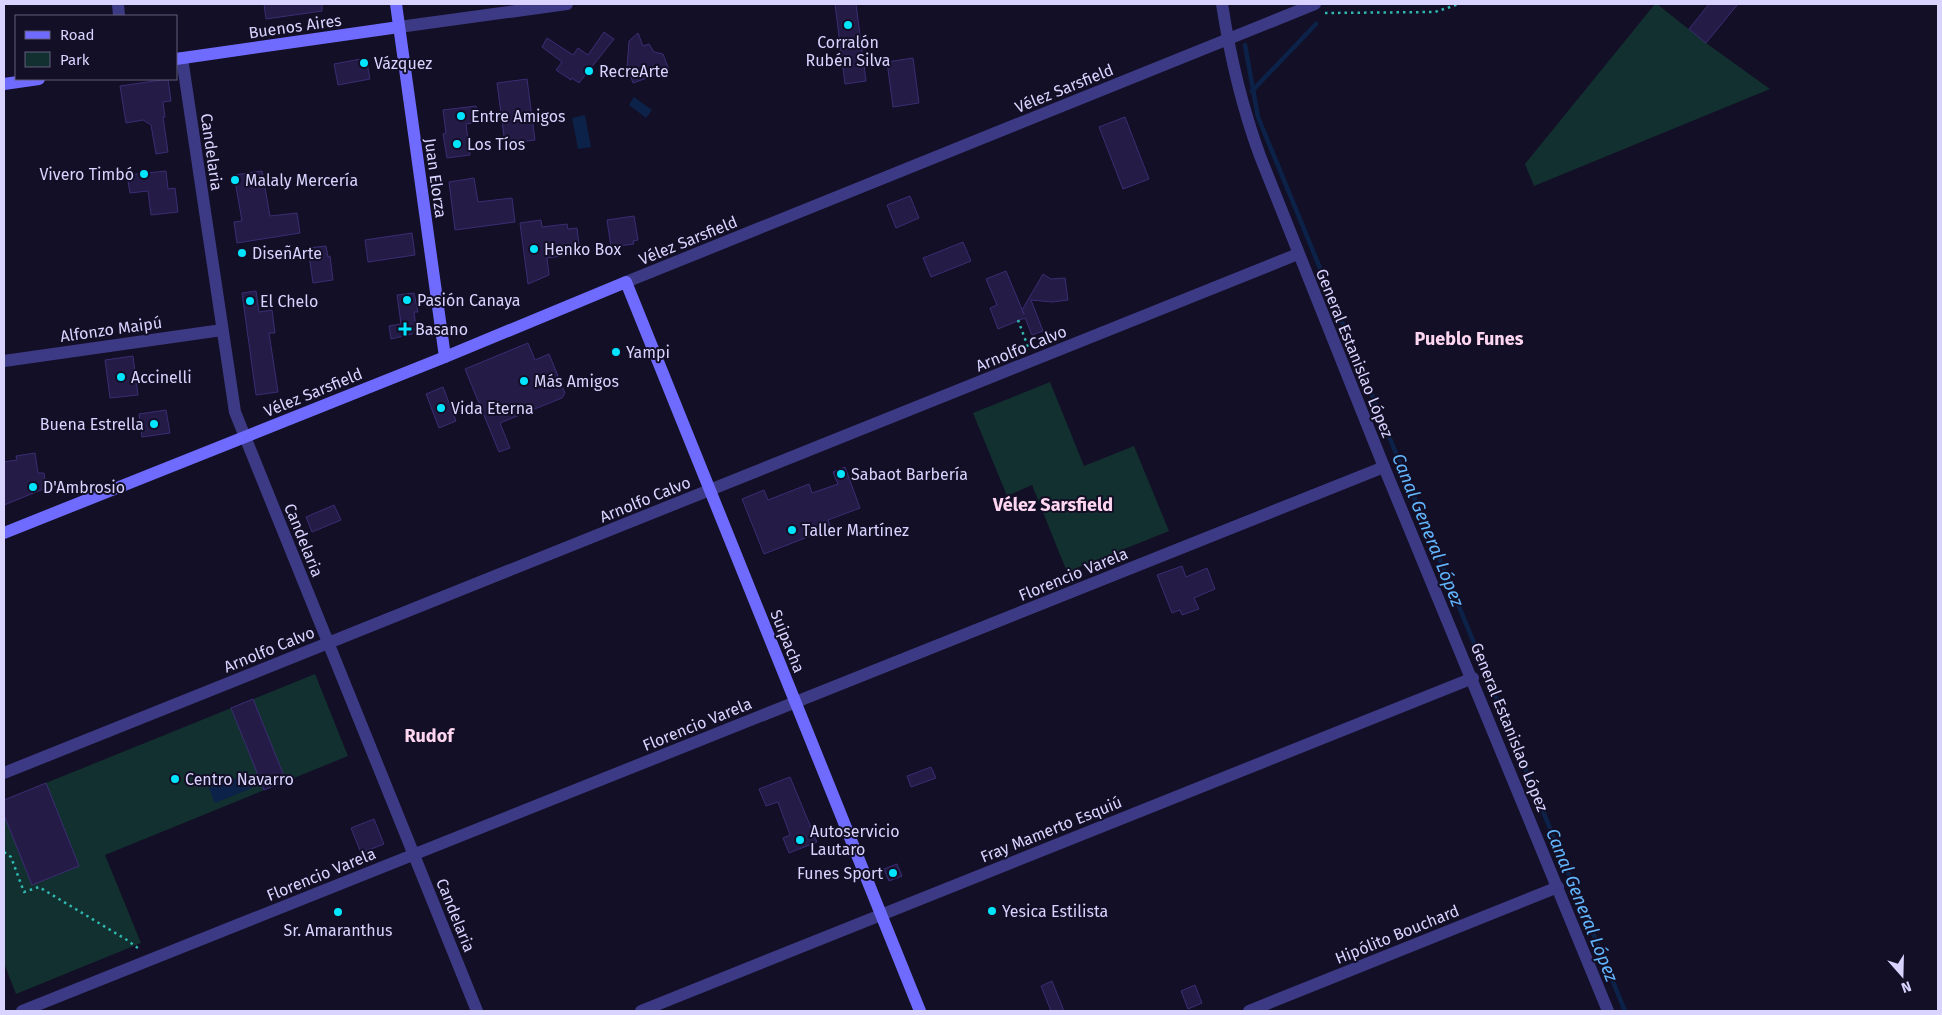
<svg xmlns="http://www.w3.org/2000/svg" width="1942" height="1015" font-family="'Fira Sans',sans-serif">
	<rect width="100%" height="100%" fill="#130f26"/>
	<g fill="#12302f">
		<polygon points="1655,4 1657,4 1706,43 1770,89 1534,186 1525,164"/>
		<polygon points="1050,382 1084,466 1134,446 1169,531 1067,572 1032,485 1007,496 973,413"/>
		<polygon points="315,674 348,756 105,855 141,943 16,994 4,963 4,800"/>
	</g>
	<g fill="#0c2248">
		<polygon points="634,97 652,110 646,118 629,105"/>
		<polygon points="585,115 591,147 578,149 572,118"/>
		<polygon points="247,774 252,788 215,803 209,788"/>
	</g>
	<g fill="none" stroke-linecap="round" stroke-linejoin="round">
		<g stroke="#0c2248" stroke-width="4.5">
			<polyline points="1245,45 1258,117 1625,1011"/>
			<polyline points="1252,91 1316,24"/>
		</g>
	</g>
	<g fill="#241b47" stroke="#3b2d73">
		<polygon points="264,4 322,4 322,11 266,19"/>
		<polygon points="835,4 856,4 866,81 845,84"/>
		<polygon points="1709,4 1738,4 1706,43 1689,29"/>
		<polygon points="604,32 614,39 579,83 572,78 571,80 556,70 562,62 542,47 547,38 573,55 578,48 588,55"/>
		<polygon points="638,33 643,46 649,44 654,52 663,54 669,70 633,83 627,67 629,41"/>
		<polygon points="366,58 370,79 338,85 334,64"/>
		<polygon points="913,58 919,103 893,107 887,62"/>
		<polygon points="168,79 171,101 163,102 165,117 163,117 168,152 156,154 151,125 143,120 126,123 120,86"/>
		<polygon points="527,79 535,140 505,144 497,83"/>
		<polygon points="476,106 478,122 466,124 470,155 447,158 443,134 446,133 443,110"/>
		<polygon points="1125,117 1149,179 1123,189 1099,127"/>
		<polygon points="166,171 168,189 175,188 178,212 151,215 148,191 130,193 127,175"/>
		<polygon points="262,171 270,216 297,213 300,233 237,243 234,222 242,221 234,175"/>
		<polygon points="474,178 478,202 512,198 515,222 455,230 449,182"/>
		<polygon points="910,196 919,218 896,228 887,205"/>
		<polygon points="634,216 638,240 633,241 634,244 611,247 607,220"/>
		<polygon points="541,220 542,227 567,224 568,229 577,228 580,252 568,253 569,255 547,258 549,275 528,284 520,223"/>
		<polygon points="412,233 415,255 368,262 365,240"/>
		<polygon points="963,242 971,261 931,277 923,258"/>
		<polygon points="326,246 328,257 330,256 333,280 313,283 308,248"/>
		<polygon points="1006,271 1024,314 1022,310 1043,274 1051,279 1065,278 1068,300 1052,302 1031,300 1043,331 1032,335 1025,318 998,329 990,308 997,305 986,279"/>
		<polygon points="256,291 259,312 272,310 275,333 269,333 278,392 256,395 242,293"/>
		<polygon points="414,293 418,312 414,312 416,327 412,334 391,339 389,326 401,324 397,295"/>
		<polygon points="528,343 535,360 549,354 565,393 562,398 500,423 510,448 499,452 465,369"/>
		<polygon points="133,356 138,395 110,398 105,360"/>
		<polygon points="443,387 456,421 439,428 426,394"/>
		<polygon points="166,410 170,433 142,437 139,414"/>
		<polygon points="35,453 38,473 44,473 46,488 4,505 4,462 17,460 16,456"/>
		<polygon points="845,467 860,508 828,520 831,528 764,554 742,499 764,490 768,500 809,484 812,493 838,484 833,472"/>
		<polygon points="334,505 341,520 312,532 306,517"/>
		<polygon points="1182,566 1186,577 1207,568 1215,589 1194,598 1199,609 1182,615 1180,610 1172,613 1157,575"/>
		<polygon points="253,699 286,781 264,790 231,708"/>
		<polygon points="931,767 936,778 911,787 907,776"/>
		<polygon points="790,777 817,842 789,853 783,838 790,835 778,802 766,806 759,789"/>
		<polygon points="46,783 79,866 32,885 4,815 4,800"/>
		<polygon points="374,819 384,844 361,853 351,828"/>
		<polygon points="897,864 902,876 889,881 884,869"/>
		<polygon points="1052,981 1064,1011 1051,1011 1041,986"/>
		<polygon points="1195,985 1202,1003 1188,1009 1181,991"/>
	</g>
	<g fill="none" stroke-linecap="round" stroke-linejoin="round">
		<g stroke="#2fb8b0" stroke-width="2.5" stroke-dasharray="2.5 4" stroke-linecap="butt">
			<polyline points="1325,13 1435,12 1459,4"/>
			<polyline points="1018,320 1028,347"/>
			<polyline points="4,852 11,857 24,892 39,887 127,940 139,949"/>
		</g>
		<g stroke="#3d3a85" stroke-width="12">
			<polyline points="118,4 119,16"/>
			<path d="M 1222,4 C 1230,56 1242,107 1260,156 L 1384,467 L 1608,1011"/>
			<polyline points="399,27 567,4"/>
			<polyline points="182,58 235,412 477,1011"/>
			<polyline points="626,282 1315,4"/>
			<polyline points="4,361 222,330"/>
			<polyline points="4,773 1298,254"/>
			<polyline points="22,1011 1384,467"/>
			<polyline points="641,1011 1473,678"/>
			<polyline points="1249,1011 1558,887"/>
		</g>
		<g stroke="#6f6bff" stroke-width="12">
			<polyline points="396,4 445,357"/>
			<polyline points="176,59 399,27"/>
			<polyline points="4,84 39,79"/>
			<polyline points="4,533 445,357 626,282 920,1011"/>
		</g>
	</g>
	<g fill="#00e5ff" stroke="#130f26" stroke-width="2">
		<circle cx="848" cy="25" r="5"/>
		<circle cx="364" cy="63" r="5"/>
		<circle cx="589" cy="71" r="5"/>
		<circle cx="461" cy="116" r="5"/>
		<circle cx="457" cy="144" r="5"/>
		<circle cx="144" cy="174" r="5"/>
		<circle cx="235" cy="180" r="5"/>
		<circle cx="534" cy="249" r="5"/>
		<circle cx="242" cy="253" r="5"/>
		<circle cx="407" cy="300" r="5"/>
		<circle cx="250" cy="301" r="5"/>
		<path d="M402.5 321.5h5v5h5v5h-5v5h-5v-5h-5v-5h5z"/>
		<circle cx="616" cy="352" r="5"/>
		<circle cx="121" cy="377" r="5"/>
		<circle cx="524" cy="381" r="5"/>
		<circle cx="441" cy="408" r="5"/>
		<circle cx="154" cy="424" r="5"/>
		<circle cx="841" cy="474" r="5"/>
		<circle cx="33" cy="487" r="5"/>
		<circle cx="792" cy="530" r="5"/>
		<circle cx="175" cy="779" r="5"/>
		<circle cx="800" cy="840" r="5"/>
		<circle cx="893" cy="873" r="5"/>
		<circle cx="992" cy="911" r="5"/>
		<circle cx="338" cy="912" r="5"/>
	</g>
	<g text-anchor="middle" stroke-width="4" stroke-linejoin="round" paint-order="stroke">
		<g font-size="16" fill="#d9d4ff" stroke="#130f26">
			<text transform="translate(295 26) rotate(-8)" y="6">Buenos Aires</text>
			<text transform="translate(1064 88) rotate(-22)" y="6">Vélez Sarsfield</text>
			<text transform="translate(212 152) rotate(82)" y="6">Candelaria</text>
			<text transform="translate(436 178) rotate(82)" y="6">Juan Elorza</text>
			<text transform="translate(688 240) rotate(-22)" y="6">Vélez Sarsfield</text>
			<text transform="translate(111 329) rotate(-8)" y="6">Alfonzo Maipú</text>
			<text transform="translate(1021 348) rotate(-22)" y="6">Arnolfo Calvo</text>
			<text transform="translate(1355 353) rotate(68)" y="6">General Estanislao López</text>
			<text transform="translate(313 392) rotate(-22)" y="6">Vélez Sarsfield</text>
			<text transform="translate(645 499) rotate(-22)" y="6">Arnolfo Calvo</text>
			<text transform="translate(304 540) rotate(68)" y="6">Candelaria</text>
			<text transform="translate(1073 574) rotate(-22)" y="6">Florencio Varela</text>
			<text transform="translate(788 641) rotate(68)" y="6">Suipacha</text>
			<text transform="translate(269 649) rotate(-22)" y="6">Arnolfo Calvo</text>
			<text transform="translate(697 724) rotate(-22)" y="6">Florencio Varela</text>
			<text transform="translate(1510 727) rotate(68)" y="6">General Estanislao López</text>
			<text transform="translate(1051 829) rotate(-22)" y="6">Fray Mamerto Esquiú</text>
			<text transform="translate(321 874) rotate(-22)" y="6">Florencio Varela</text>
			<text transform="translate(456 915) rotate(68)" y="6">Candelaria</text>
			<text transform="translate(1397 934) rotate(-22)" y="6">Hipólito Bouchard</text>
		</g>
		<g font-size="16" fill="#d9d4ff" stroke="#130f26" text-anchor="start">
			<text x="848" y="48" text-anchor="middle">Corralón<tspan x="848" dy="18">Rubén Silva</tspan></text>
			<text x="374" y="69">Vázquez</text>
			<text x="599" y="77">RecreArte</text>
			<text x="471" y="122">Entre Amigos</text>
			<text x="467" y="150">Los Tíos</text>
			<text x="134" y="180" text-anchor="end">Vivero Timbó</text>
			<text x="245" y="186">Malaly Mercería</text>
			<text x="544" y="255">Henko Box</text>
			<text x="252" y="259">DiseñArte</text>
			<text x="417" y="306">Pasión Canaya</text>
			<text x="260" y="307">El Chelo</text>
			<text x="415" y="335">Basano</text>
			<text x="626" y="358">Yampi</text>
			<text x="131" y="383">Accinelli</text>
			<text x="534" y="387">Más Amigos</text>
			<text x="451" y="414">Vida Eterna</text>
			<text x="144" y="430" text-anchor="end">Buena Estrella</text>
			<text x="851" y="480">Sabaot Barbería</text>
			<text x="43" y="493">D'Ambrosio</text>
			<text x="802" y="536">Taller Martínez</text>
			<text x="185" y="785">Centro Navarro</text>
			<text x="810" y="837">Autoservicio<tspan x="810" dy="18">Lautaro</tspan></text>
			<text x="883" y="879" text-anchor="end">Funes Sport</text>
			<text x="1002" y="917">Yesica Estilista</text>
			<text x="338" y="936" text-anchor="middle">Sr. Amaranthus</text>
		</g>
		<g font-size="18" font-weight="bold" fill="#ffd6f0" stroke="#130f26">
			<text x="1469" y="345">Pueblo Funes</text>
			<text x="1053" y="511">Vélez Sarsfield</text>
			<text x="429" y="742">Rudof</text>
		</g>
		<g font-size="18" font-style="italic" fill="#62b6ff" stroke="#130f26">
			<text transform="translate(1428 530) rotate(68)" y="6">Canal General López</text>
			<text transform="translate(1582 905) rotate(68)" y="6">Canal General López</text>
		</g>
	</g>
	<rect width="1942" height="1015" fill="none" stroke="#d9d4ff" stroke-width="10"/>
	<rect x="15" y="15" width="162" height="65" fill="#130f26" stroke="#625e7d"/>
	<rect x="25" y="31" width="25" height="8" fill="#6f6bff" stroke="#625e7d"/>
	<text x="60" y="40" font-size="15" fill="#d9d4ff">Road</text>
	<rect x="25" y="52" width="25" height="15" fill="#12302f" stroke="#625e7d"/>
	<text x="60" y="65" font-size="15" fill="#d9d4ff">Park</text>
	<g transform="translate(1902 975) rotate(160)" stroke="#130f26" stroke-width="4" paint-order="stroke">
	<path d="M0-4L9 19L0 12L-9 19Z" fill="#d9d4ff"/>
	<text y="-8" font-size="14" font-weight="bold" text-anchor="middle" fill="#d9d4ff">N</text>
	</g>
</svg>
